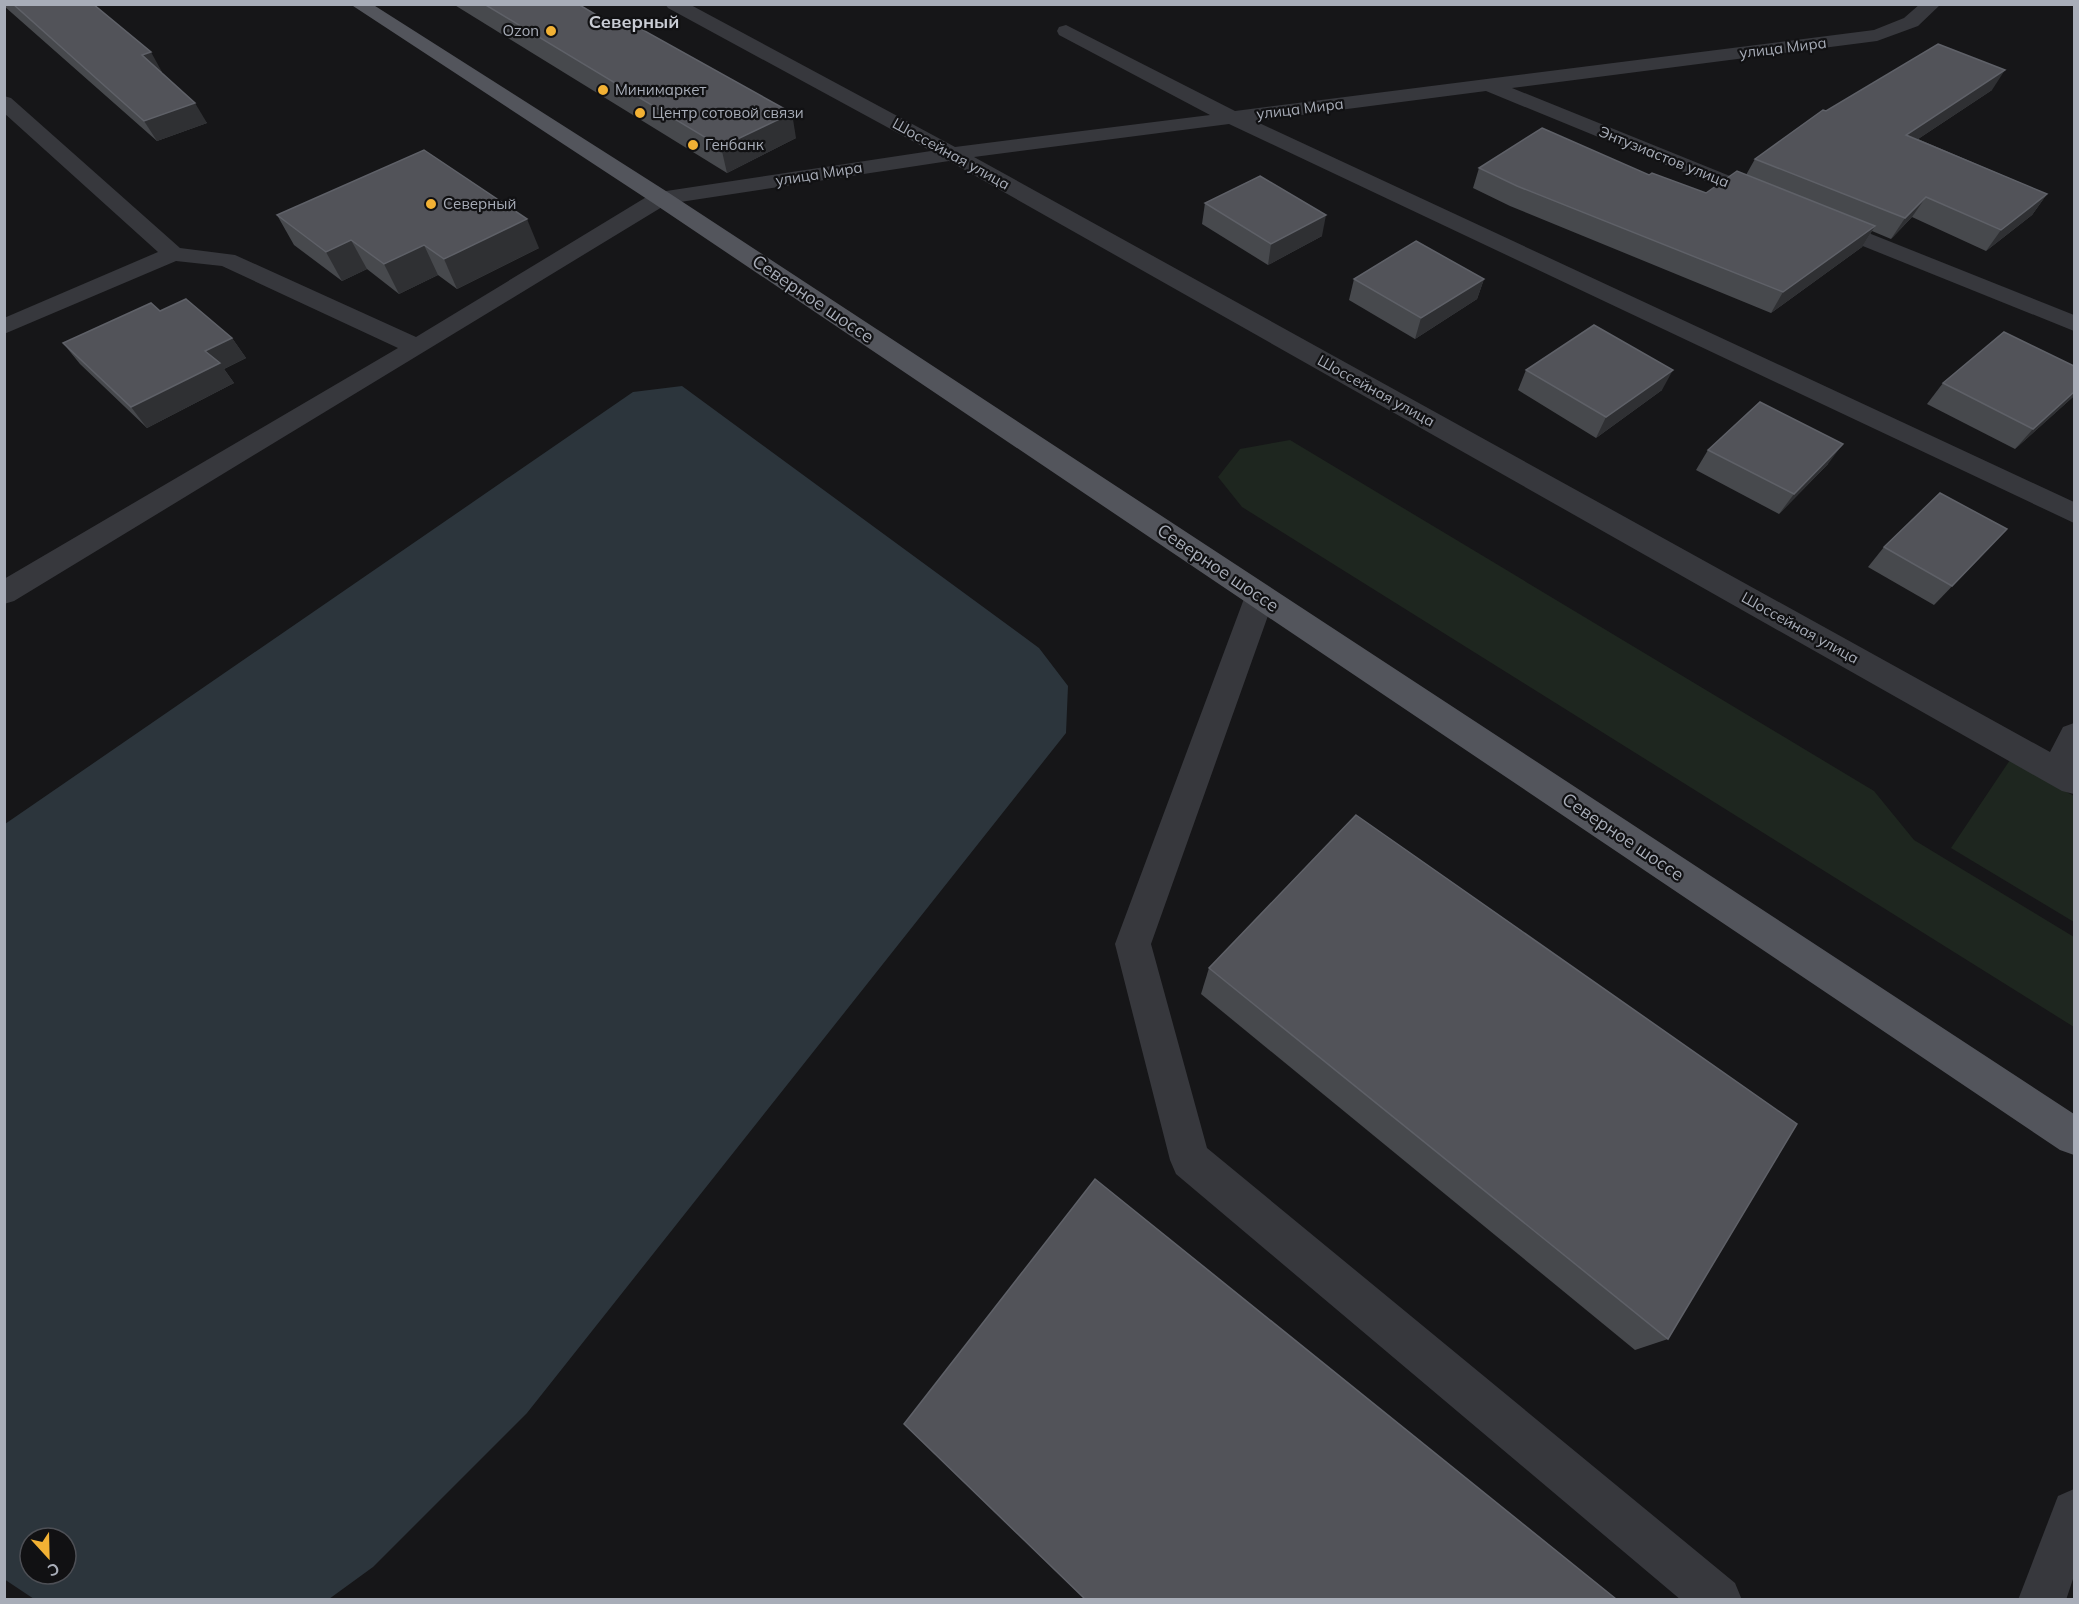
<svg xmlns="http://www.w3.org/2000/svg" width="2079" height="1604" font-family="Mulish,sans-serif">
	<rect width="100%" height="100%" fill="#161618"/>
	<g fill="#1e261f">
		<polygon points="1290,440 1874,791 1914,840 2074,937 2074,1027 1242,507 1218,477 1240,449"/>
		<polygon points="2010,760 2074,796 2074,922 1951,848"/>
	</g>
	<path fill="#2c353c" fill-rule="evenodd" d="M 682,386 L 1039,648 L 1068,686 L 1066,733 L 527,1413 L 373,1567 L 329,1599 L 34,1599 L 4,1579 L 5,824 L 633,392 ZM 30,1538 L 66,1538 L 66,1574 L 30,1574 Z"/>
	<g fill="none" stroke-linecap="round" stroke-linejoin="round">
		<g fill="#37383d" fill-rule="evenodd">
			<polygon points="665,4 689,4 955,147 1210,115 1059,35 1057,31 1059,27 1066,25 1235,111 1874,30 1904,18 1920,4 1941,4 1918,26 1877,41 1512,88 1772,193 1775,198 1772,203 1764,205 1486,91 1255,121 2074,502 2074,523 1229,124 974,157 2050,752 2063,727 2074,723 2074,794 2062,791 949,161 667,204 14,601 4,604 4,579 398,348 222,266 176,261 4,334 4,318 158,252 4,113 4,96 11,98 180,248 235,255 416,337 653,193 931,151 668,8"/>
			<polygon points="1826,216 2074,315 2074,331 1818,228 1815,223 1818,218"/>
			<polygon points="1260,585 1270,588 1275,596 1151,944 1207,1148 1735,1583 1742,1600 1681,1600 1176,1174 1170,1160 1115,944 1245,596 1250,588"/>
			<polygon points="2074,1489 2074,1576 2066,1600 2018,1600 2058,1496"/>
		</g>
		<polygon fill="#53555c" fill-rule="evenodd" points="350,4 372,4 669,193 2074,1114 2074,1155 2060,1150 653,203"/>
	</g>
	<g fill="#47494d">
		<polygon points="4,4 93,4 162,72 161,72 207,123 157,141 4,6"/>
		<polygon points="453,4 578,4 796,138 727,173"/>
		<polygon points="1992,90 1918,139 2047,194 2032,215 1986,251 1912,217 1891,239 1872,231 1862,247 1771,313 1510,206 1473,188 1479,168 1649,175 1706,193 1746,175 1755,159 1826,111"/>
		<polygon points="1205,203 1322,236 1268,265 1202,224"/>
		<polygon points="277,215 539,248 457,289 438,275 399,294 367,269 342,281 294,245"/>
		<polygon points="1354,279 1484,279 1477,299 1415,339 1349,300"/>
		<polygon points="160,311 232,338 246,358 224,369 234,383 147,428 80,364 63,343"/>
		<polygon points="1526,370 1662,390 1596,438 1518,390"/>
		<polygon points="1943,383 2074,396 2015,449 1927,404"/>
		<polygon points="1708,450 1828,464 1779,514 1696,470"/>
		<polygon points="1884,547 1989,548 1934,605 1868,567"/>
		<polygon points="1209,968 1668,1339 1635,1350 1201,994"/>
	</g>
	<g fill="#2f3033">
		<polygon points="151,52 162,72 154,75 142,55"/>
		<polygon points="2005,70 1992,90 1894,155 1906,135"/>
		<polygon points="195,103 207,123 157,141 144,121"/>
		<polygon points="792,113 796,138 727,173 721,147"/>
		<polygon points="2047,194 2032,215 1986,251 2001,230"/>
		<polygon points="1926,197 1912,217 1891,239 1905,218"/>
		<polygon points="1326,215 1322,236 1268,265 1271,244"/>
		<polygon points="527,219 539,248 457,289 444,259"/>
		<polygon points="1875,226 1862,247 1771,313 1783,292"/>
		<polygon points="351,240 367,269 342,281 326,252"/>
		<polygon points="424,245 438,275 399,294 384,264"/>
		<polygon points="1484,279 1477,299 1415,339 1421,318"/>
		<polygon points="232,338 246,358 224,369 234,383 147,428 131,407 205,351"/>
		<polygon points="1673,370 1662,390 1596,438 1606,417"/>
		<polygon points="2074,392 2074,396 2015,449 2033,429"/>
		<polygon points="1843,444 1828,464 1779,514 1794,494"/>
	</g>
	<g fill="#525359" stroke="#5f6168" stroke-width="1.5">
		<polygon points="13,4 93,4 151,52 142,55 195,103 144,121"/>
		<polygon points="484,4 578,4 615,26 627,21 792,113 721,147"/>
		<polygon points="1938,44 2005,70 1906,135 2047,194 2001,230 1926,197 1905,218 1755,159 1823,110 1826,111"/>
		<polygon points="1542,128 1649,175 1652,173 1706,193 1737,171 1875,226 1783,292 1517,186 1479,168"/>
		<polygon points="424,150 527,219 444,259 424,245 384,264 351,240 326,252 277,215"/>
		<polygon points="1260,176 1326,215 1271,244 1205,203"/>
		<polygon points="1416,241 1484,279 1421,318 1354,279"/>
		<polygon points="186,299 232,338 205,351 220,363 131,407 63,343 151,303 160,311"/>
		<polygon points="1594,325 1673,370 1606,417 1526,370"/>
		<polygon points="2004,332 2074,366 2074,392 2033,429 1943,383"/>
		<polygon points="1760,402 1843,444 1794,494 1708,450"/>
		<polygon points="1940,493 2007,529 1952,586 1884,547"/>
		<polygon points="1356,815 1797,1124 1668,1339 1209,968"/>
		<polygon points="1095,1179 1616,1599 1085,1599 904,1424"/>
	</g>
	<g fill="#f2b134" stroke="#111113" stroke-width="2">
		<circle cx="551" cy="31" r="6"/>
		<circle cx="603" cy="90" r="6"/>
		<circle cx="640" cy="113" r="6"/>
		<circle cx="693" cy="145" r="6"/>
		<circle cx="431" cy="204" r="6"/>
	</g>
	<g text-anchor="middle" stroke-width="4.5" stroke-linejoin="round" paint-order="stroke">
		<g font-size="15" fill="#a8adb8" stroke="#111113" text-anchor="start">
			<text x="539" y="36" text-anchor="end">Ozon</text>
			<text x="615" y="95">Минимаркет</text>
			<text x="652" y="118">Центр сотовой связи</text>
			<text x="705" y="150">Генбанк</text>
			<text x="443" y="209">Северный</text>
		</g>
		<g font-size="15" fill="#a8adb8" stroke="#111113">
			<text transform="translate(1783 48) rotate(-7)" y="5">улица Мира</text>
			<text transform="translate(1300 109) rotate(-7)" y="5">улица Мира</text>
			<text transform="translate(951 154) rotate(29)" y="5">Шоссейная улица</text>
			<text transform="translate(1664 157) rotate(22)" y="5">Энтузиастов улица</text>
			<text transform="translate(819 174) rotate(-9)" y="5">улица Мира</text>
			<text transform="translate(1376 391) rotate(29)" y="5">Шоссейная улица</text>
			<text transform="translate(1800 628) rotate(29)" y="5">Шоссейная улица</text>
		</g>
		<g font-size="18" font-weight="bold" fill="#c9ccd4" stroke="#111113">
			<text x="634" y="28">Северный</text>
		</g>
		<g font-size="18" fill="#a8adb8" stroke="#111113">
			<text transform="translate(813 299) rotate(34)" y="6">Северное шоссе</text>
			<text transform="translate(1218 568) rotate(34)" y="6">Северное шоссе</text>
			<text transform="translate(1623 837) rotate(34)" y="6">Северное шоссе</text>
		</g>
	</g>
	<rect width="2079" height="1604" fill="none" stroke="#a8adb8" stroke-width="12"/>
	<g transform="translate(48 1556) rotate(158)"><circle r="28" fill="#111113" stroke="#4d4f55" stroke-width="1.5"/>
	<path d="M0-4.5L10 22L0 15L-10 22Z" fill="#f2b134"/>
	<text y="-9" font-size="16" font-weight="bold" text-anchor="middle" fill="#a8adb8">С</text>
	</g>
</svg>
